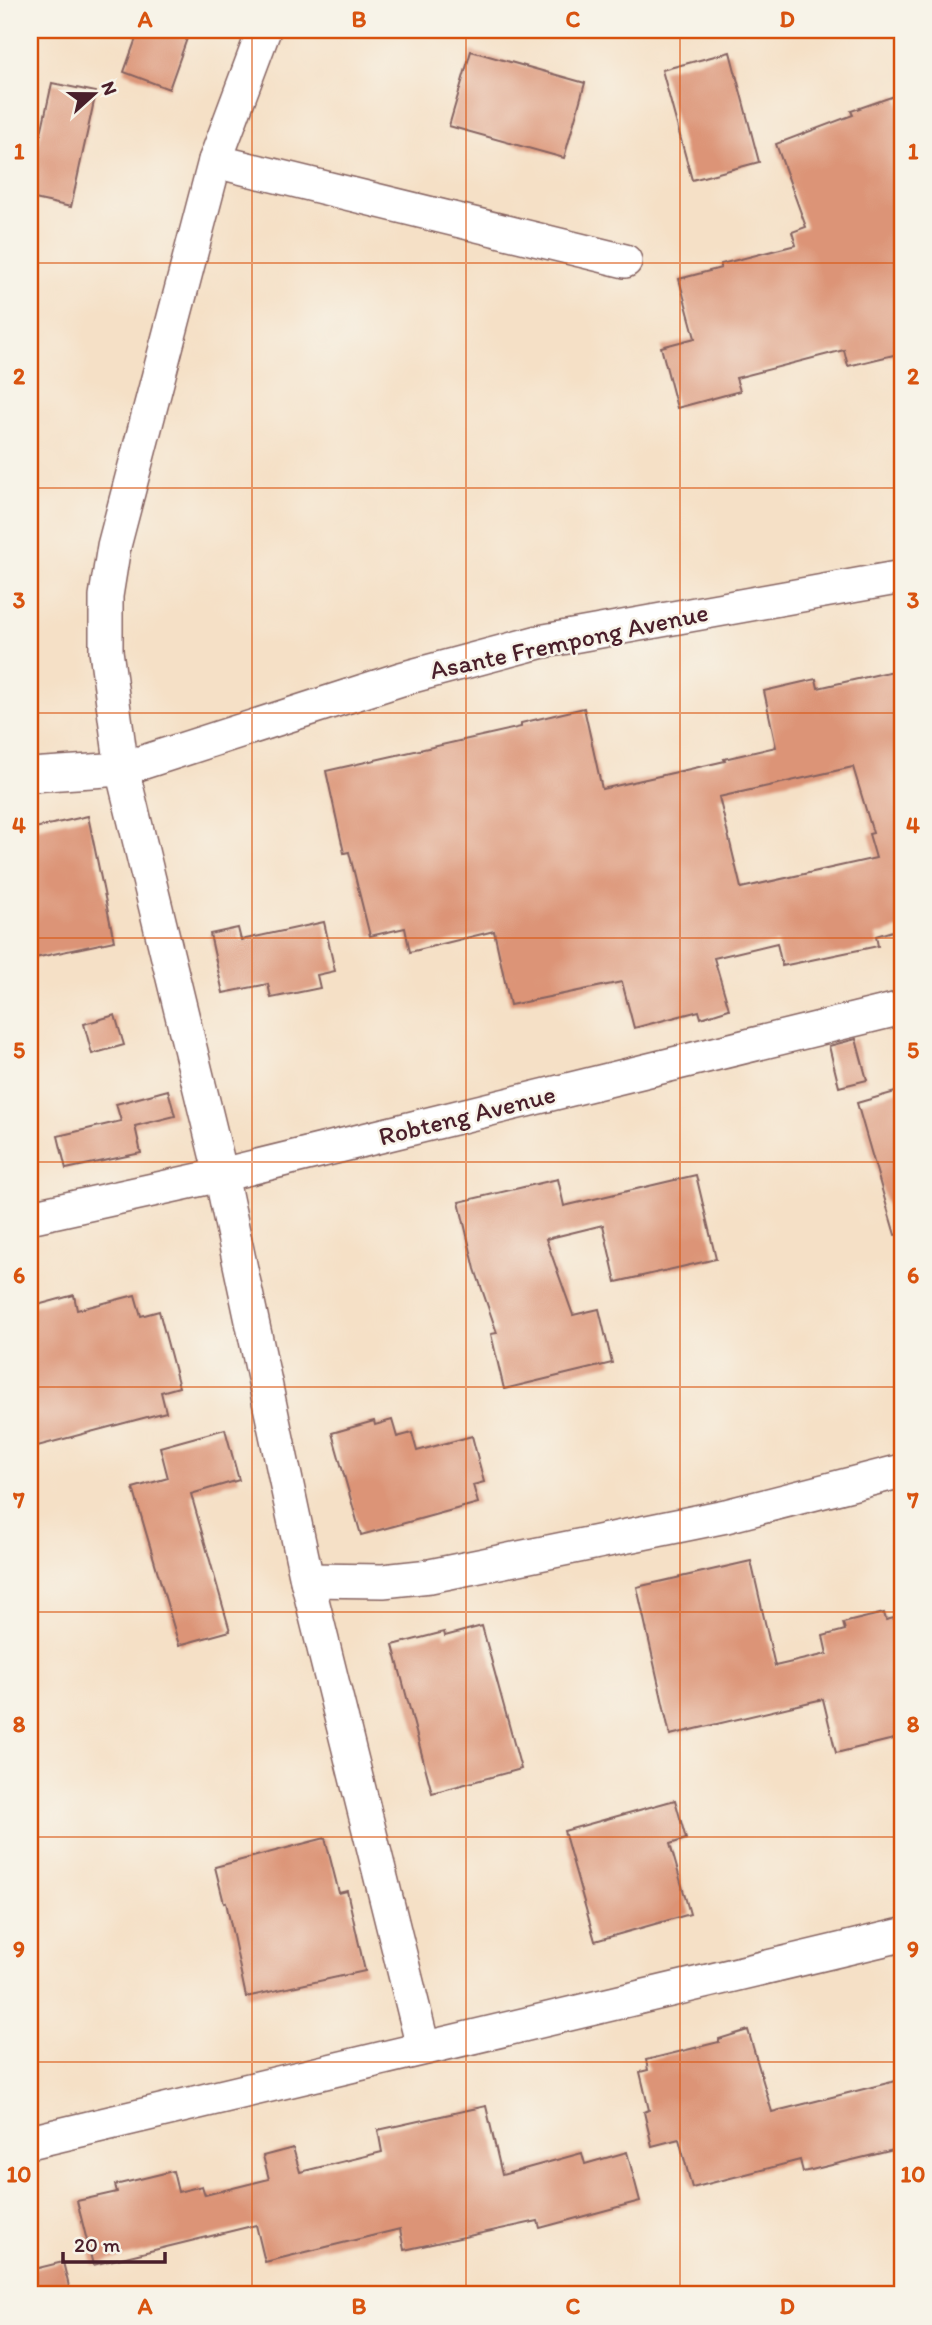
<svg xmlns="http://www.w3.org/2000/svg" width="932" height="2325" font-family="Itim,sans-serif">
	<rect width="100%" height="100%" fill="#f7f3e8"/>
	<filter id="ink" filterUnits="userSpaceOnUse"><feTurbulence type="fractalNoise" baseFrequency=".0143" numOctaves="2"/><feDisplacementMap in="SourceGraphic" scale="14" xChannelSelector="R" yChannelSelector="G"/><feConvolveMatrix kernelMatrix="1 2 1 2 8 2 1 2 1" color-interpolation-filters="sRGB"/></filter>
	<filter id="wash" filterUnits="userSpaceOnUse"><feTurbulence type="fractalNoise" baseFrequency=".00686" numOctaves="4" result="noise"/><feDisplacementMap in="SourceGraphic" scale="28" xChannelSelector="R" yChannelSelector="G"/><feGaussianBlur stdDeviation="1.57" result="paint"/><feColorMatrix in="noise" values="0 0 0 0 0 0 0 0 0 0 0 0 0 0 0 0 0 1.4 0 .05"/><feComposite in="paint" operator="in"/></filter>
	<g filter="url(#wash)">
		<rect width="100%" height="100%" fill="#f5e0c6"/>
		<g id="blocks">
			<g fill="#dc9477" fill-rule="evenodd">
				<polygon points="139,30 190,30 169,89 124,72"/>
				<polygon points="471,51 585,83 564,158 449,126"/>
				<polygon points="730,52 759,162 692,180 662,70"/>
				<polygon points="52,83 96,92 71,207 30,198 30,146 38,147"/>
				<polygon points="897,95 902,111 902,353 848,366 844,350 736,378 740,391 677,408 661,347 695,338 679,279 721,268 721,264 796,245 792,232 806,227 776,144 853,115 851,111"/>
				<path d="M 902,669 L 902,928 L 876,936 L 878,946 L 782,966 L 777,943 L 714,958 L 729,1009 L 701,1018 L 699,1011 L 634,1028 L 622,982 L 510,1005 L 494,931 L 410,952 L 405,928 L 370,936 L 349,852 L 344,853 L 326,771 L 521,727 L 521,723 L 584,708 L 602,789 L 725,761 L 724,759 L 776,747 L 764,691 L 816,679 L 818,688 ZM 853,767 L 873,833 L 869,834 L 876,858 L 741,888 L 719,797 Z"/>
				<polygon points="88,816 114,941 30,959 30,829"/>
				<polygon points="324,922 335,971 317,975 320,988 271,998 268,984 223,993 210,934 238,928 241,940"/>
				<polygon points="115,1015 124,1045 92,1054 84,1024"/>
				<polygon points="856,1039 867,1080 839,1087 829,1046"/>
				<polygon points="168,1090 175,1116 135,1126 141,1153 66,1169 58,1136 121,1121 116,1104"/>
				<polygon points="902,1090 902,1234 895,1235 857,1103"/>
				<polygon points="696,1175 716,1259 616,1282 603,1225 546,1239 573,1315 599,1309 612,1363 504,1389 491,1334 497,1333 475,1269 459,1202 558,1179 564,1206"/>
				<polygon points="74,1295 77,1310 135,1295 141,1316 159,1311 179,1387 161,1392 166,1412 30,1448 30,1307"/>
				<polygon points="392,1420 397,1437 412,1433 417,1451 472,1436 484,1482 473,1485 478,1503 361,1535 332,1433 374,1421 375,1425"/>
				<polygon points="225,1429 239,1480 191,1494 230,1631 179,1645 133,1488 168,1478 160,1447"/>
				<polygon points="751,1561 775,1666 827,1654 823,1636 845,1630 843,1623 884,1613 886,1620 902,1616 902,1737 836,1753 823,1699 670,1735 637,1587"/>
				<polygon points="482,1626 521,1769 432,1793 393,1645 444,1632 445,1636"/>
				<polygon points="675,1800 686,1839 670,1844 690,1914 595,1941 564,1831"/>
				<polygon points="325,1838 339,1893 347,1891 365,1971 246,1997 226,1902 224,1903 215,1867"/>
				<polygon points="748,2030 772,2112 896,2081 902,2107 902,2148 803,2172 800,2160 692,2188 679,2139 652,2146 644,2112 649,2110 640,2072 648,2070 646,2060 719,2042 719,2039"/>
				<polygon points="486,2106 502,2175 582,2153 585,2164 627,2152 640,2201 540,2228 538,2221 404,2250 400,2229 265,2262 256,2225 93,2265 77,2201 117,2192 115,2185 173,2171 178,2192 202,2186 205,2195 269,2179 263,2156 293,2148 300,2172 382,2152 378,2130"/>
				<polygon points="63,2262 71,2295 30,2295 30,2270"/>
			</g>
		</g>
	</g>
	<g filter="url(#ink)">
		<use href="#blocks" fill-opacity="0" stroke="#866361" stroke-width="2"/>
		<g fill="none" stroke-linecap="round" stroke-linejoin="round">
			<g stroke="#866361" stroke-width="36">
				<g id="street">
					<polyline points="264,30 215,161 114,546 106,596 106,651 122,769 221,1175 307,1580 423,2047"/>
					<polyline points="215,161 625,261"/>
					<polyline points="30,775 122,769 401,679 539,642 902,577"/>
					<polyline points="30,1217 221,1175 902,1008"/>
					<polyline points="307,1580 383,1581 430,1576 726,1516 902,1471"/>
					<polyline points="30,2142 902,1935"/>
				</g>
			</g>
			<use href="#street" stroke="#fff" stroke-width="33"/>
		</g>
	</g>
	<path fill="none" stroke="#d8530f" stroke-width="2" stroke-opacity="0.55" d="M 252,30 L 252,2295M 466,30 L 466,2295M 680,30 L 680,2295M 30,263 L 902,263M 30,488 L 902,488M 30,713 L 902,713M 30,938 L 902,938M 30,1162 L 902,1162M 30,1387 L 902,1387M 30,1612 L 902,1612M 30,1837 L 902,1837M 30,2062 L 902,2062"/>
	<g text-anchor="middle" stroke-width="5" stroke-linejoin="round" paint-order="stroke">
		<g font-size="26" fill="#4a1f2b" stroke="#f7f3e8">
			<text transform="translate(569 641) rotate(-12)" y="9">Asante Frempong Avenue</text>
			<text transform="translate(467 1115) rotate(-14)" y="9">Robteng Avenue</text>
		</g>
	</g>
	<rect width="932" height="2325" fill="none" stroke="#f7f3e8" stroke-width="77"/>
	<g transform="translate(94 94) rotate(69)" stroke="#f7f3e8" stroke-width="5" paint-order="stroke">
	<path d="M0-5L12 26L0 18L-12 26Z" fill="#4a1f2b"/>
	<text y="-10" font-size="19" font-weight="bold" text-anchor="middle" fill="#4a1f2b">N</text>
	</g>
	<path d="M63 2252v10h102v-10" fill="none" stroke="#4a1f2b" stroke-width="3.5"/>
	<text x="74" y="2252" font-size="21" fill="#4a1f2b" stroke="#f7f3e8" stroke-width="5" paint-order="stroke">20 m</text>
	<rect x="38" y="38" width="856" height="2248" fill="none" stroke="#d8530f" stroke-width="2.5"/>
	<g font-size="23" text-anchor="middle" font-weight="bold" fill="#d8530f">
		<text x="145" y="27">A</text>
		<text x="359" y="27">B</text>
		<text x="573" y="27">C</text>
		<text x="787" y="27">D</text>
		<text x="19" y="159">1</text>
		<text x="913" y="159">1</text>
		<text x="19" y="384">2</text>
		<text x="913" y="384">2</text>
		<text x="19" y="608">3</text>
		<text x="913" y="608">3</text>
		<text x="19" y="833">4</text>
		<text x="913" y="833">4</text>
		<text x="19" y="1058">5</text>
		<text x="913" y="1058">5</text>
		<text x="19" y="1283">6</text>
		<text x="913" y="1283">6</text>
		<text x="19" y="1508">7</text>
		<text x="913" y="1508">7</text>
		<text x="19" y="1732">8</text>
		<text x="913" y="1732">8</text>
		<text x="19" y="1957">9</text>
		<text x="913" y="1957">9</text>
		<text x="19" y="2182">10</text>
		<text x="913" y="2182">10</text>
		<text x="145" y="2314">A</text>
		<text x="359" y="2314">B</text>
		<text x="573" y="2314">C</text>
		<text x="787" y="2314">D</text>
	</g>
</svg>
